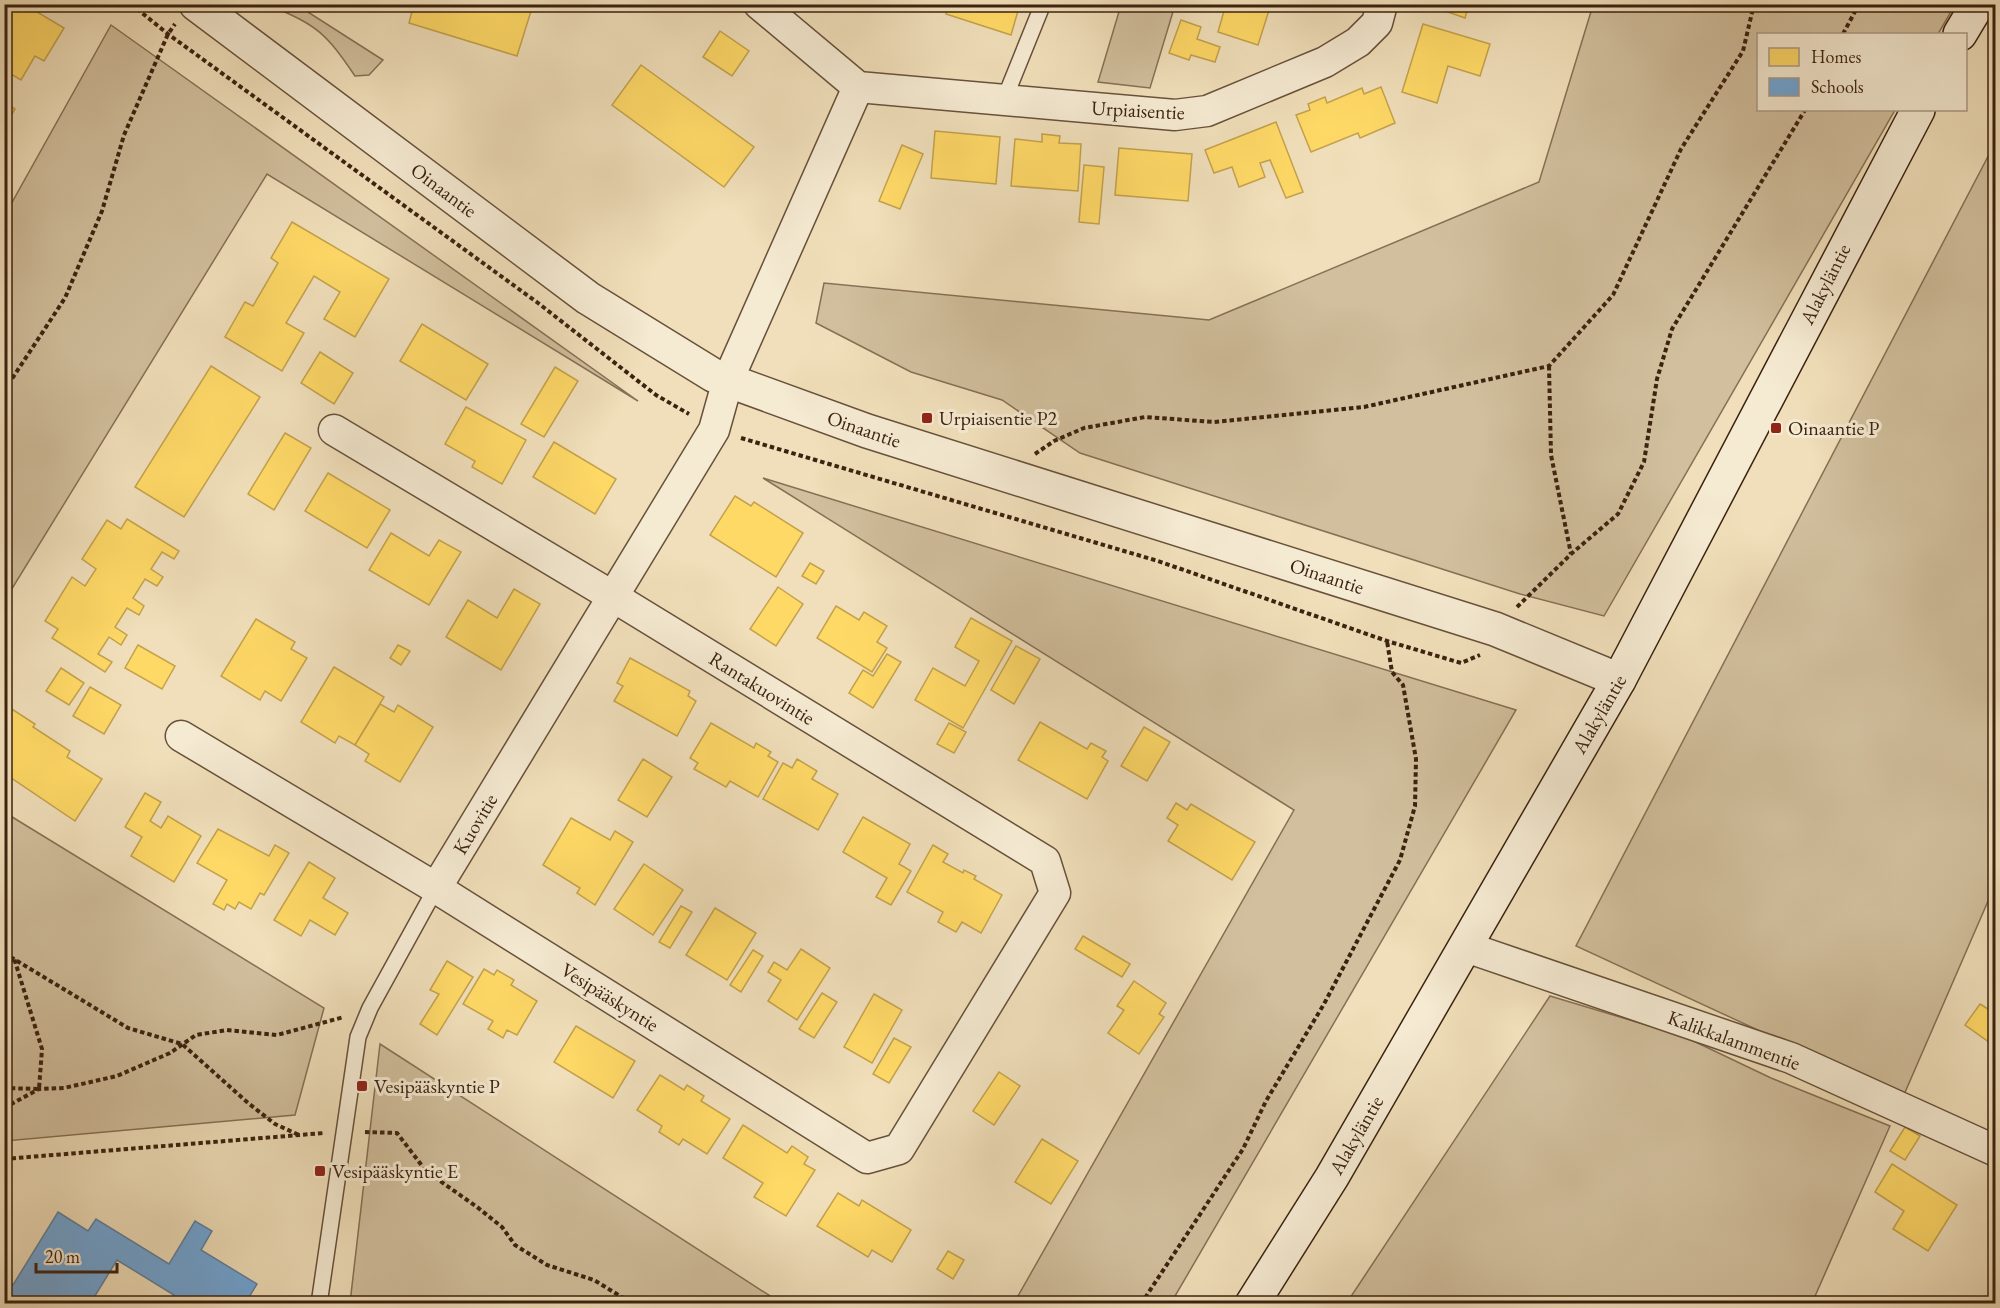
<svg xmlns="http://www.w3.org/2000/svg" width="2000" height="1308" font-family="'EB Garamond',serif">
	<rect width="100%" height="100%" fill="#f0dfba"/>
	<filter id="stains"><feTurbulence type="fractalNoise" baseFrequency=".00333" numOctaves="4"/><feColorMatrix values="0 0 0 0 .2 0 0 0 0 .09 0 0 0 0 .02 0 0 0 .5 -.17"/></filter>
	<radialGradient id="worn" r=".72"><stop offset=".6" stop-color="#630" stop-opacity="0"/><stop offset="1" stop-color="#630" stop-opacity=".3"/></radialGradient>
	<g fill="#d1bf9d" stroke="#867056" stroke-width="1.5">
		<path d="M 269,5 L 297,5 L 383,60 L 369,75 L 355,76 C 325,32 318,26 269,5 Z"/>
		<polygon points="1121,5 1175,5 1150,88 1098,82"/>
		<polygon points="1593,5 1955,5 1938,34 1758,34 1758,110 1895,110 1604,616 1520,594 1080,453 1002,400 911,372 816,323 824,283 1209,320 1539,182"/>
		<polygon points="111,25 638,401 267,174 5,600 5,215"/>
		<polygon points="1995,143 1995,885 1903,1097 1576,946"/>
		<polygon points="763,478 1516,710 1171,1303 1014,1303 1294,810"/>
		<polygon points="4,812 324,1008 295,1115 5,1141"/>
		<polygon points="1550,996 1683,1036 1771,1078 1890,1126 1812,1303 1346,1304"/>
		<polygon points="380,1044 781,1303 350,1303"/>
	</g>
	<g fill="#ffd966" stroke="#c4a24c" stroke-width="1.5">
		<polygon points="16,4 24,4 64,28 44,61 35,56 21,80 4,70 4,52 11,42 4,38 4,24"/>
		<polygon points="414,4 510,4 531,11 517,56 409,23"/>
		<polygon points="949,4 1020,4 1011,35 946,14"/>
		<polygon points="1226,4 1271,4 1258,45 1218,32"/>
		<polygon points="1425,4 1469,4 1465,18"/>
		<polygon points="1181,20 1201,27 1197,39 1220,47 1215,62 1191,55 1189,60 1169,53"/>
		<polygon points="1423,24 1490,44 1480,76 1448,66 1437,103 1402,92"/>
		<polygon points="720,31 749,51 732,76 703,57"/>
		<polygon points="641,65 754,147 724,187 612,105"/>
		<polygon points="1381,87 1395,123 1360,138 1358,133 1311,152 1296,115 1310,110 1308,104 1325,97 1327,103 1362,88 1364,94"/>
		<polygon points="4,102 15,109 4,127"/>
		<polygon points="1276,122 1303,192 1286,198 1270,160 1260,163 1265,177 1239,187 1232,167 1214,173 1205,150"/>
		<polygon points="935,131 1000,137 996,184 931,178"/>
		<polygon points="1042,134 1060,136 1059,143 1081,144 1078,191 1011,186 1015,139 1042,142"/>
		<polygon points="902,145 923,154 900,209 879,201"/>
		<polygon points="1119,148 1192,154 1188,201 1115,195"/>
		<polygon points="1084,165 1104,167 1099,224 1079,222"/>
		<polygon points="292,222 389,279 355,337 324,319 340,292 314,276 286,323 304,333 282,371 225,337 245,302 253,306 278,263 271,258"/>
		<polygon points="422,324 488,364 466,400 400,361"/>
		<polygon points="320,352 353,373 334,404 301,383"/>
		<polygon points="211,366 260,397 184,517 135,487"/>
		<polygon points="555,367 578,381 544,437 521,424"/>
		<polygon points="466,407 526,440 502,484 472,467 475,461 445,444"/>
		<polygon points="285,433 311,448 274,510 248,494"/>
		<polygon points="554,442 616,479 595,514 533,477"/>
		<polygon points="328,473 390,510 367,548 305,511"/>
		<polygon points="735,496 751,506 754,502 803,533 776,577 710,535"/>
		<polygon points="127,519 179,551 174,559 162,552 151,569 163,577 157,586 145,579 133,598 144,606 139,615 127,608 115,627 127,635 121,645 109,637 98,654 112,662 105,672 52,638 58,629 45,621 72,577 85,586 96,569 82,559 107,520 121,529"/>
		<polygon points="391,533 429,556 439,540 461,552 429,605 369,570"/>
		<polygon points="810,563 824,571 816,584 802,576"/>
		<polygon points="778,587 803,604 776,646 750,629"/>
		<polygon points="514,589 540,604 501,670 446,637 468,600 497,618"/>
		<polygon points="836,606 859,620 864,612 887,626 877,642 887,648 872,672 817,638"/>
		<polygon points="971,618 1012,641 963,728 915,700 933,668 965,686 979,661 955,647"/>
		<polygon points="256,619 295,642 291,649 307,658 281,701 265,691 260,700 221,676"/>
		<polygon points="138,645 175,666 162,689 125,668"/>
		<polygon points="398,645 410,651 401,665 390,658"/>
		<polygon points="1016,646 1040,659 1014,704 991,690"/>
		<polygon points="887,654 901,662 873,708 849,693 863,670 873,676"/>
		<polygon points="630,658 690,691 688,696 696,701 677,736 614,701 623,686 617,683"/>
		<polygon points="334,667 384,697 355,745 339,736 335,743 301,722"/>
		<polygon points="61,668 84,683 69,705 46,691"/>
		<polygon points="90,687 121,705 104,734 73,716"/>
		<polygon points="4,704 35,724 33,727 70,751 67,757 102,779 75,821 4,773"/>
		<polygon points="380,704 394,712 398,705 433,727 400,782 365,761 369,754 355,745"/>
		<polygon points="1040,722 1087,749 1091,743 1106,751 1102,757 1108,761 1087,799 1018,760"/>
		<polygon points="711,723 754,748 756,743 771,752 768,756 778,762 758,797 730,781 726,787 694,769 698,763 690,758"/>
		<polygon points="949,723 966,732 954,753 937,744"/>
		<polygon points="1144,727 1170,742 1147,781 1121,766"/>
		<polygon points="643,759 672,777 647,817 618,800"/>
		<polygon points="797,759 817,771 812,779 838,794 818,830 763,799 783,763 792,768"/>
		<polygon points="145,793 161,802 150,821 161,828 168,816 201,836 174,882 131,856 142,837 125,827"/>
		<polygon points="1176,803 1187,810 1191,804 1255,842 1232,880 1168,841 1178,825 1167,818"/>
		<polygon points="863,817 910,844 899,864 911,871 891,905 876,897 887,878 843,852"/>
		<polygon points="571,818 610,840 615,831 633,842 595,905 577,893 580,888 543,865"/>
		<polygon points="218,829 269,856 275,845 289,853 264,895 260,893 251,909 239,902 235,909 227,904 224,910 213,904 227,880 197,863"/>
		<polygon points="933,845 948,854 943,862 963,873 964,870 976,876 974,879 1002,895 981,933 962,922 956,932 938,922 943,912 907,892"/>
		<polygon points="309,862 335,878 323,898 348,913 335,935 310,920 301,936 274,920"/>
		<polygon points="644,864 683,890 653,935 614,909"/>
		<polygon points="681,906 692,912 670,948 659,942"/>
		<polygon points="715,908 756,933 727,980 686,955"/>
		<polygon points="1083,936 1130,964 1122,977 1075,949"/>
		<polygon points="801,949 830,968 797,1020 768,1001 781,980 768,972 774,962 787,970"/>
		<polygon points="753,950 763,956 741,992 730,985"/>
		<polygon points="447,961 473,977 437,1035 420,1024 439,994 430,990"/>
		<polygon points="484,969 494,975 497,970 514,980 511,985 537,1001 517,1035 507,1030 503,1038 488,1029 493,1021 463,1004"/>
		<polygon points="1134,981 1166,1003 1159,1014 1164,1017 1139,1054 1108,1033 1124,1010 1117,1006"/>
		<polygon points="822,993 837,1002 814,1038 799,1029"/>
		<polygon points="874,994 902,1010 872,1063 844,1047"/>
		<polygon points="1980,1004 1996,1014 1996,1047 1965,1025"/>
		<polygon points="576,1026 635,1061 613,1098 554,1062"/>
		<polygon points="894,1038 911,1047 889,1083 873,1074"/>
		<polygon points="999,1072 1020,1086 994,1125 973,1111"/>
		<polygon points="660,1075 684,1090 687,1085 704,1096 701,1101 730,1119 707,1154 683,1139 679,1145 659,1132 662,1126 637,1110"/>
		<polygon points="743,1125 787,1153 792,1146 808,1157 804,1164 815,1170 786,1216 754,1197 763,1183 723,1158"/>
		<polygon points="1905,1127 1920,1136 1905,1160 1890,1151"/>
		<polygon points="1042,1139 1078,1161 1051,1204 1015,1182"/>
		<polygon points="1892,1164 1957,1205 1928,1251 1893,1229 1904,1211 1875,1192"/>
		<polygon points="838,1193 859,1206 862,1200 911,1230 892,1262 872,1250 868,1257 817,1226"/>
		<polygon points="948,1251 964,1260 953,1279 937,1269"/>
	</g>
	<polygon fill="#6fa8dc" stroke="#5f809f" stroke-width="1.5" points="58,1212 88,1231 96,1219 169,1264 195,1221 212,1231 201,1250 257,1284 245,1304 169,1304 174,1295 117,1260 90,1304 4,1304 4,1280 13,1285"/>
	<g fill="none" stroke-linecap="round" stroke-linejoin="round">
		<g stroke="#68513a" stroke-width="18">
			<g id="service">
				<polyline points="1004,100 1040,11"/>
				<polyline points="319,1304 358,1037 370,1008 436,888"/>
			</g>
		</g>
		<g stroke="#68513a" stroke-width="33">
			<g id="minor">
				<polyline points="759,4 858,87 1175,115 1207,111 1325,62 1358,42 1377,23 1382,4"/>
				<polyline points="181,736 436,888 867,1158 899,1149 1055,893 1045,861 612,596 334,430"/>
				<polyline points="436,888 714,430 728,380 858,87"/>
				<polyline points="1466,947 1791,1058 1996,1151"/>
			</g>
		</g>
		<g stroke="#68513a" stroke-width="36">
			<polyline id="tertiary" points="196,4 588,298 713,375 867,431 1495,629 1619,680"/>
		</g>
		<g stroke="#3b2210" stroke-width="36">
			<g id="secondary">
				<polyline points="1960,34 1978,4"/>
				<polyline points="1252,1304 1332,1177 1619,680 1918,110"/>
			</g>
		</g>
		<g stroke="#3b2210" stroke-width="4" stroke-dasharray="4.5 3" stroke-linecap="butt">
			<polyline points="131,4 168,34 538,303 656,395 689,414"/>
			<polyline points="1843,34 1859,4"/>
			<polyline points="1549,366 1551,455 1571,554"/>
			<polyline points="4,391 65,298 102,211 124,135 168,34 175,24"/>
			<polyline points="741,438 1158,561 1387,641 1461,663 1480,655"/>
			<polyline points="1035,454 1054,441 1084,428 1145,417 1214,422 1364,407 1549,366 1613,295 1681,149 1743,51 1754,4"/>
			<polyline points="1517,607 1571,554 1618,514 1644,462 1657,379 1672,329 1805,110"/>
			<polyline points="4,953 128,1028 182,1044 248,1103 275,1124 299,1135"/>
			<polyline points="4,967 14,958 42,1049 39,1089 4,1088"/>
			<polyline points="4,1108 39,1089 64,1088 117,1076 170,1053 196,1035 227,1030 277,1035 344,1017"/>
			<polyline points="365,1132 397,1133 426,1171 477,1207 502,1227 515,1245 547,1265 594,1280 633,1304"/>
			<polyline points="4,1159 324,1133"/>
			<polyline points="1141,1304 1243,1149 1266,1101 1324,1004 1400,860 1415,806 1416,759 1403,685 1392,672 1387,641"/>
		</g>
		<use href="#service" stroke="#f5ead2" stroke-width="15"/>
		<use href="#minor" stroke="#f5ead2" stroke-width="30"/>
		<use href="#tertiary" stroke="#f5ead2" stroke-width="33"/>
		<use href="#secondary" stroke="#f5ead2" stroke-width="33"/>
	</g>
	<g fill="#8f2418" stroke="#f5ead2" stroke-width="2">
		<rect x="921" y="412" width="12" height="12" rx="3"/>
		<rect x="1770" y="422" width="12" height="12" rx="3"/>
		<rect x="356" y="1080" width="12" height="12" rx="3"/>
		<rect x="314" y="1165" width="12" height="12" rx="3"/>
	</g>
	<g text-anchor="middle" stroke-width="6" stroke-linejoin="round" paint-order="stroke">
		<g font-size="20" fill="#3b2210" stroke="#f5ead2">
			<text transform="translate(1138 110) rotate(3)" y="7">Urpiaisentie</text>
			<text transform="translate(444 190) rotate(37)" y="7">Oinaantie</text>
			<text transform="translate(1825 284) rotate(-63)" y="7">Alakyläntie</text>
			<text transform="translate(864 429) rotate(19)" y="7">Oinaantie</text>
			<text transform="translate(1327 576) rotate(18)" y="7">Oinaantie</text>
			<text transform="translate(762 688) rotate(32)" y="7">Rantakuovintie</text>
			<text transform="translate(1599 714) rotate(-60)" y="7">Alakyläntie</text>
			<text transform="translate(475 824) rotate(-59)" y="7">Kuovitie</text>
			<text transform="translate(610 997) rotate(32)" y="7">Vesipääskyntie</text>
			<text transform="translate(1734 1040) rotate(20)" y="7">Kalikkalammentie</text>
			<text transform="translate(1356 1135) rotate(-60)" y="7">Alakyläntie</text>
		</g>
		<g font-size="20" fill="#3b2210" stroke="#f5ead2" text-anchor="start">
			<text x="939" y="425">Urpiaisentie P2</text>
			<text x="1788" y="435">Oinaantie P</text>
			<text x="374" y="1093">Vesipääskyntie P</text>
			<text x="332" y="1178">Vesipääskyntie E</text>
		</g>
	</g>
	<rect width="2000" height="1308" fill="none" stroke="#f0dfba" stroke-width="24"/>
	<rect x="6" y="6" width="1988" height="1296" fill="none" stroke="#3b2210" stroke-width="3"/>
	<rect x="12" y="12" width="1976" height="1284" fill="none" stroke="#3b2210" stroke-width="1.5"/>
	<rect x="1757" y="33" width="210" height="78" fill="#f5ead2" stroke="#ab9a84" stroke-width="1.5"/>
	<rect x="1769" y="48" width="30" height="18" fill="#ffd966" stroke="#ab9a84" stroke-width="1.5"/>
	<text x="1811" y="63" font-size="18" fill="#3b2210">Homes</text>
	<rect x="1769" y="78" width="30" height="18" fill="#6fa8dc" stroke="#ab9a84" stroke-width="1.5"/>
	<text x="1811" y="93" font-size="18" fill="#3b2210">Schools</text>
	<path d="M36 1263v9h81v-9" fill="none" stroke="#3b2210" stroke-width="3"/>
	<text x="45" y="1263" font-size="18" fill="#3b2210" stroke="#f5ead2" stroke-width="4.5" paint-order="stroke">20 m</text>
	<rect width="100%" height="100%" filter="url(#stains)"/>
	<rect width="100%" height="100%" fill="url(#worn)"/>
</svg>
